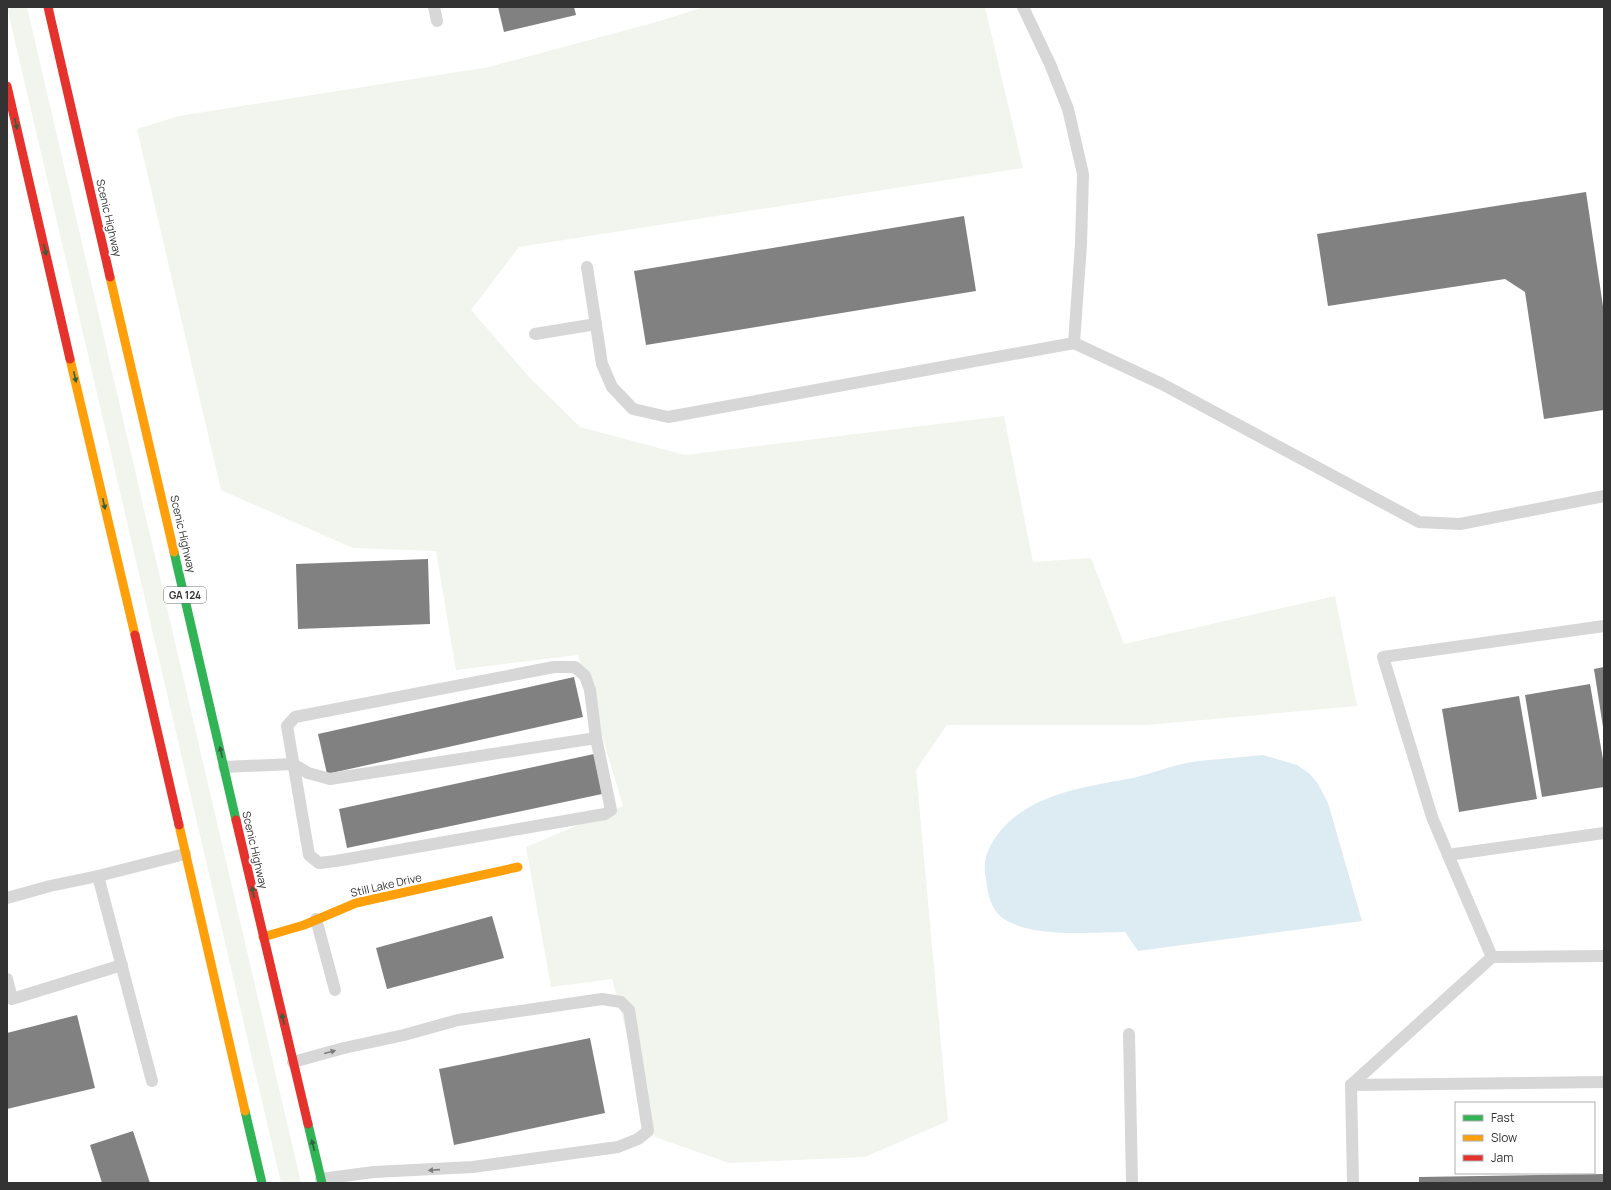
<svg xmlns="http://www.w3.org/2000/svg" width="1611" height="1190" font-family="Manrope,sans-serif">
	<rect width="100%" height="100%" fill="#fff"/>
	<g fill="#f1f5ed">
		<polygon points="7,7 27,7 301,1183 281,1183"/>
		<polygon points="704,7 985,7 1023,168 519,247 471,310 529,377 580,427 685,455 1004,416 1033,562 1091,558 1124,644 1335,596 1357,706 1147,725 947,725 916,770 948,1121 865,1157 729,1163 655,1137 612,979 551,987 526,847 623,806 578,655 456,670 436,551 353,548 221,490 137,129 179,116 489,67 660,21"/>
	</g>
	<path fill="#ddebf3" d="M 1263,755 L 1297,765 L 1310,774 L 1318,784 L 1328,803 L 1362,921 L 1138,951 L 1125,932 C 1091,932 1025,939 999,915 C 988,904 987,886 985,872 C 982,848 1004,823 1023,811 C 1055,790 1096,785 1133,778 C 1149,774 1166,768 1182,764 C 1195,761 1208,760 1221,759 C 1235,758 1249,756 1263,755 Z"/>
	<g fill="#818181">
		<polygon points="498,7 574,7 576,15 504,32"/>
		<polygon points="1586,192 1604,313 1604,410 1544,419 1525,292 1505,279 1328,306 1317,234"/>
		<polygon points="964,216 976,291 646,345 634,271"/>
		<polygon points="428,559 430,624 298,629 296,564"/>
		<polygon points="1604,667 1604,727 1603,727 1594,669"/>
		<polygon points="574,677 583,717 327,774 318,734"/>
		<polygon points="1590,684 1604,765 1604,787 1542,797 1525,695"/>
		<polygon points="1519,696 1537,799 1459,812 1442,709"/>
		<polygon points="594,754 602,794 347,848 339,809"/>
		<polygon points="492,916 504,958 387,989 376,948"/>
		<polygon points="77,1015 95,1088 7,1109 7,1033"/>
		<polygon points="590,1038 605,1113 454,1145 439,1069"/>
		<polygon points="133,1131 150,1183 102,1183 90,1145"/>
		<polygon points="1604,1174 1604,1183 1419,1183 1419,1177"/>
	</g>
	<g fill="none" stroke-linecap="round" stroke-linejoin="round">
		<g stroke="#d7d7d7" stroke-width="12">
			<polyline points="434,7 437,21"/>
			<polyline points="587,267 602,364 612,387 633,409 668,417 1074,343 1081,244 1083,174 1068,109 1050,64 1023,7"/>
			<polyline points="535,334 596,324"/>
			<polyline points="1074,343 1162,384 1419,522 1460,524 1604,496"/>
			<polygon points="554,667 575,667 585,676 590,690 596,738 611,810 605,814 336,861 319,863 309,855 287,726 295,717"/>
			<polyline points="224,767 293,764 308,773 330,779 596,738"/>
			<polyline points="1448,855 1432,817 1383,657 1604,626"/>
			<polyline points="7,898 50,886 98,876"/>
			<polyline points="316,919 335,990"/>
			<polyline points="1492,957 1448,855 1604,833"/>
			<polyline points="7,979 12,999 122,965"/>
			<polyline points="1129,1034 1132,1183"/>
			<polyline points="293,1062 344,1048 404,1035 458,1020 602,999 621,1002 629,1010 648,1131 638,1139 618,1147 473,1167 374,1172 321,1179"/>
			<polyline points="152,1081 98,876 185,854"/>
			<polyline points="1351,1085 1492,957 1604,956"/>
			<polyline points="1353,1183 1351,1085 1604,1082"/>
		</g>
		<g stroke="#30b455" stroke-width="9">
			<polyline points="174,552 236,820"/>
			<polyline points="245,1111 262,1183"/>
			<polyline points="308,1124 322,1183"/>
		</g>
		<g stroke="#ff9f0a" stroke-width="9">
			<polyline points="110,277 174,552"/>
			<polyline points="70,359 135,635"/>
			<polyline points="179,825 245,1111"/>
			<polyline points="263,937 304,925 356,903 518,867"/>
		</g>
		<g stroke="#e5322d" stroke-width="9">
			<polyline points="48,7 110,277"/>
			<polyline points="7,86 70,359"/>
			<polyline points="135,635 179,825"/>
			<polyline points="236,820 308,1124"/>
		</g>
	</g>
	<defs><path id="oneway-solid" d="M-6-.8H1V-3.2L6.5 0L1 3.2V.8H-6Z"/></defs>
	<g fill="#32603f">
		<use href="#oneway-solid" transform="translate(16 124) rotate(77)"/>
		<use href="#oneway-solid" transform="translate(45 250) rotate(77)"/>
		<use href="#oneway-solid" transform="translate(75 377) rotate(77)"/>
		<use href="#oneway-solid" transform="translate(104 504) rotate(77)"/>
		<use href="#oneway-solid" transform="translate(221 752) rotate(-103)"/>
		<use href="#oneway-solid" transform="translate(253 892) rotate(-103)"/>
		<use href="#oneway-solid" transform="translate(283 1019) rotate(-103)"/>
		<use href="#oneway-solid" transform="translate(313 1145) rotate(-104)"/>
	</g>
	<g fill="#7d7d7d">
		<use href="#oneway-solid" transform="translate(330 1052) rotate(-15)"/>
		<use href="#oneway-solid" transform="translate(434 1170) rotate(176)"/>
	</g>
	<g text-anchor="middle" stroke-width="4" stroke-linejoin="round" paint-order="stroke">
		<rect fill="#fff" stroke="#707070" stroke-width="1" x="164" y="587" width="42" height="16" rx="3"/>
		<g font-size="10" font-weight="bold" fill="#333">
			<text x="185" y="599">GA 124</text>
		</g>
		<g font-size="11" fill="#333" stroke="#fff">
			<text transform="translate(109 218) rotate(77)" y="4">Scenic Highway</text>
			<text transform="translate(183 534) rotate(77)" y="4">Scenic Highway</text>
			<text transform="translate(255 850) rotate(77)" y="4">Scenic Highway</text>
			<text transform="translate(386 885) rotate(-13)" y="4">Still Lake Drive</text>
		</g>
	</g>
	<rect width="1611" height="1190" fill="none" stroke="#333333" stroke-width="16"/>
	<rect x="1455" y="1102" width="140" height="72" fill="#ffffff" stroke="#adadad"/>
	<rect x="1463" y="1115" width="20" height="6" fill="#30b455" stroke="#adadad"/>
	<text x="1491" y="1122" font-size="12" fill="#333333">Fast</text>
	<rect x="1463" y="1135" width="20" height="6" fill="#ff9f0a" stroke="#adadad"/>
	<text x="1491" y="1142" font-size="12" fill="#333333">Slow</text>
	<rect x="1463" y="1155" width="20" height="6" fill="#e5322d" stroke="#adadad"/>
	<text x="1491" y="1162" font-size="12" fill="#333333">Jam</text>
</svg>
